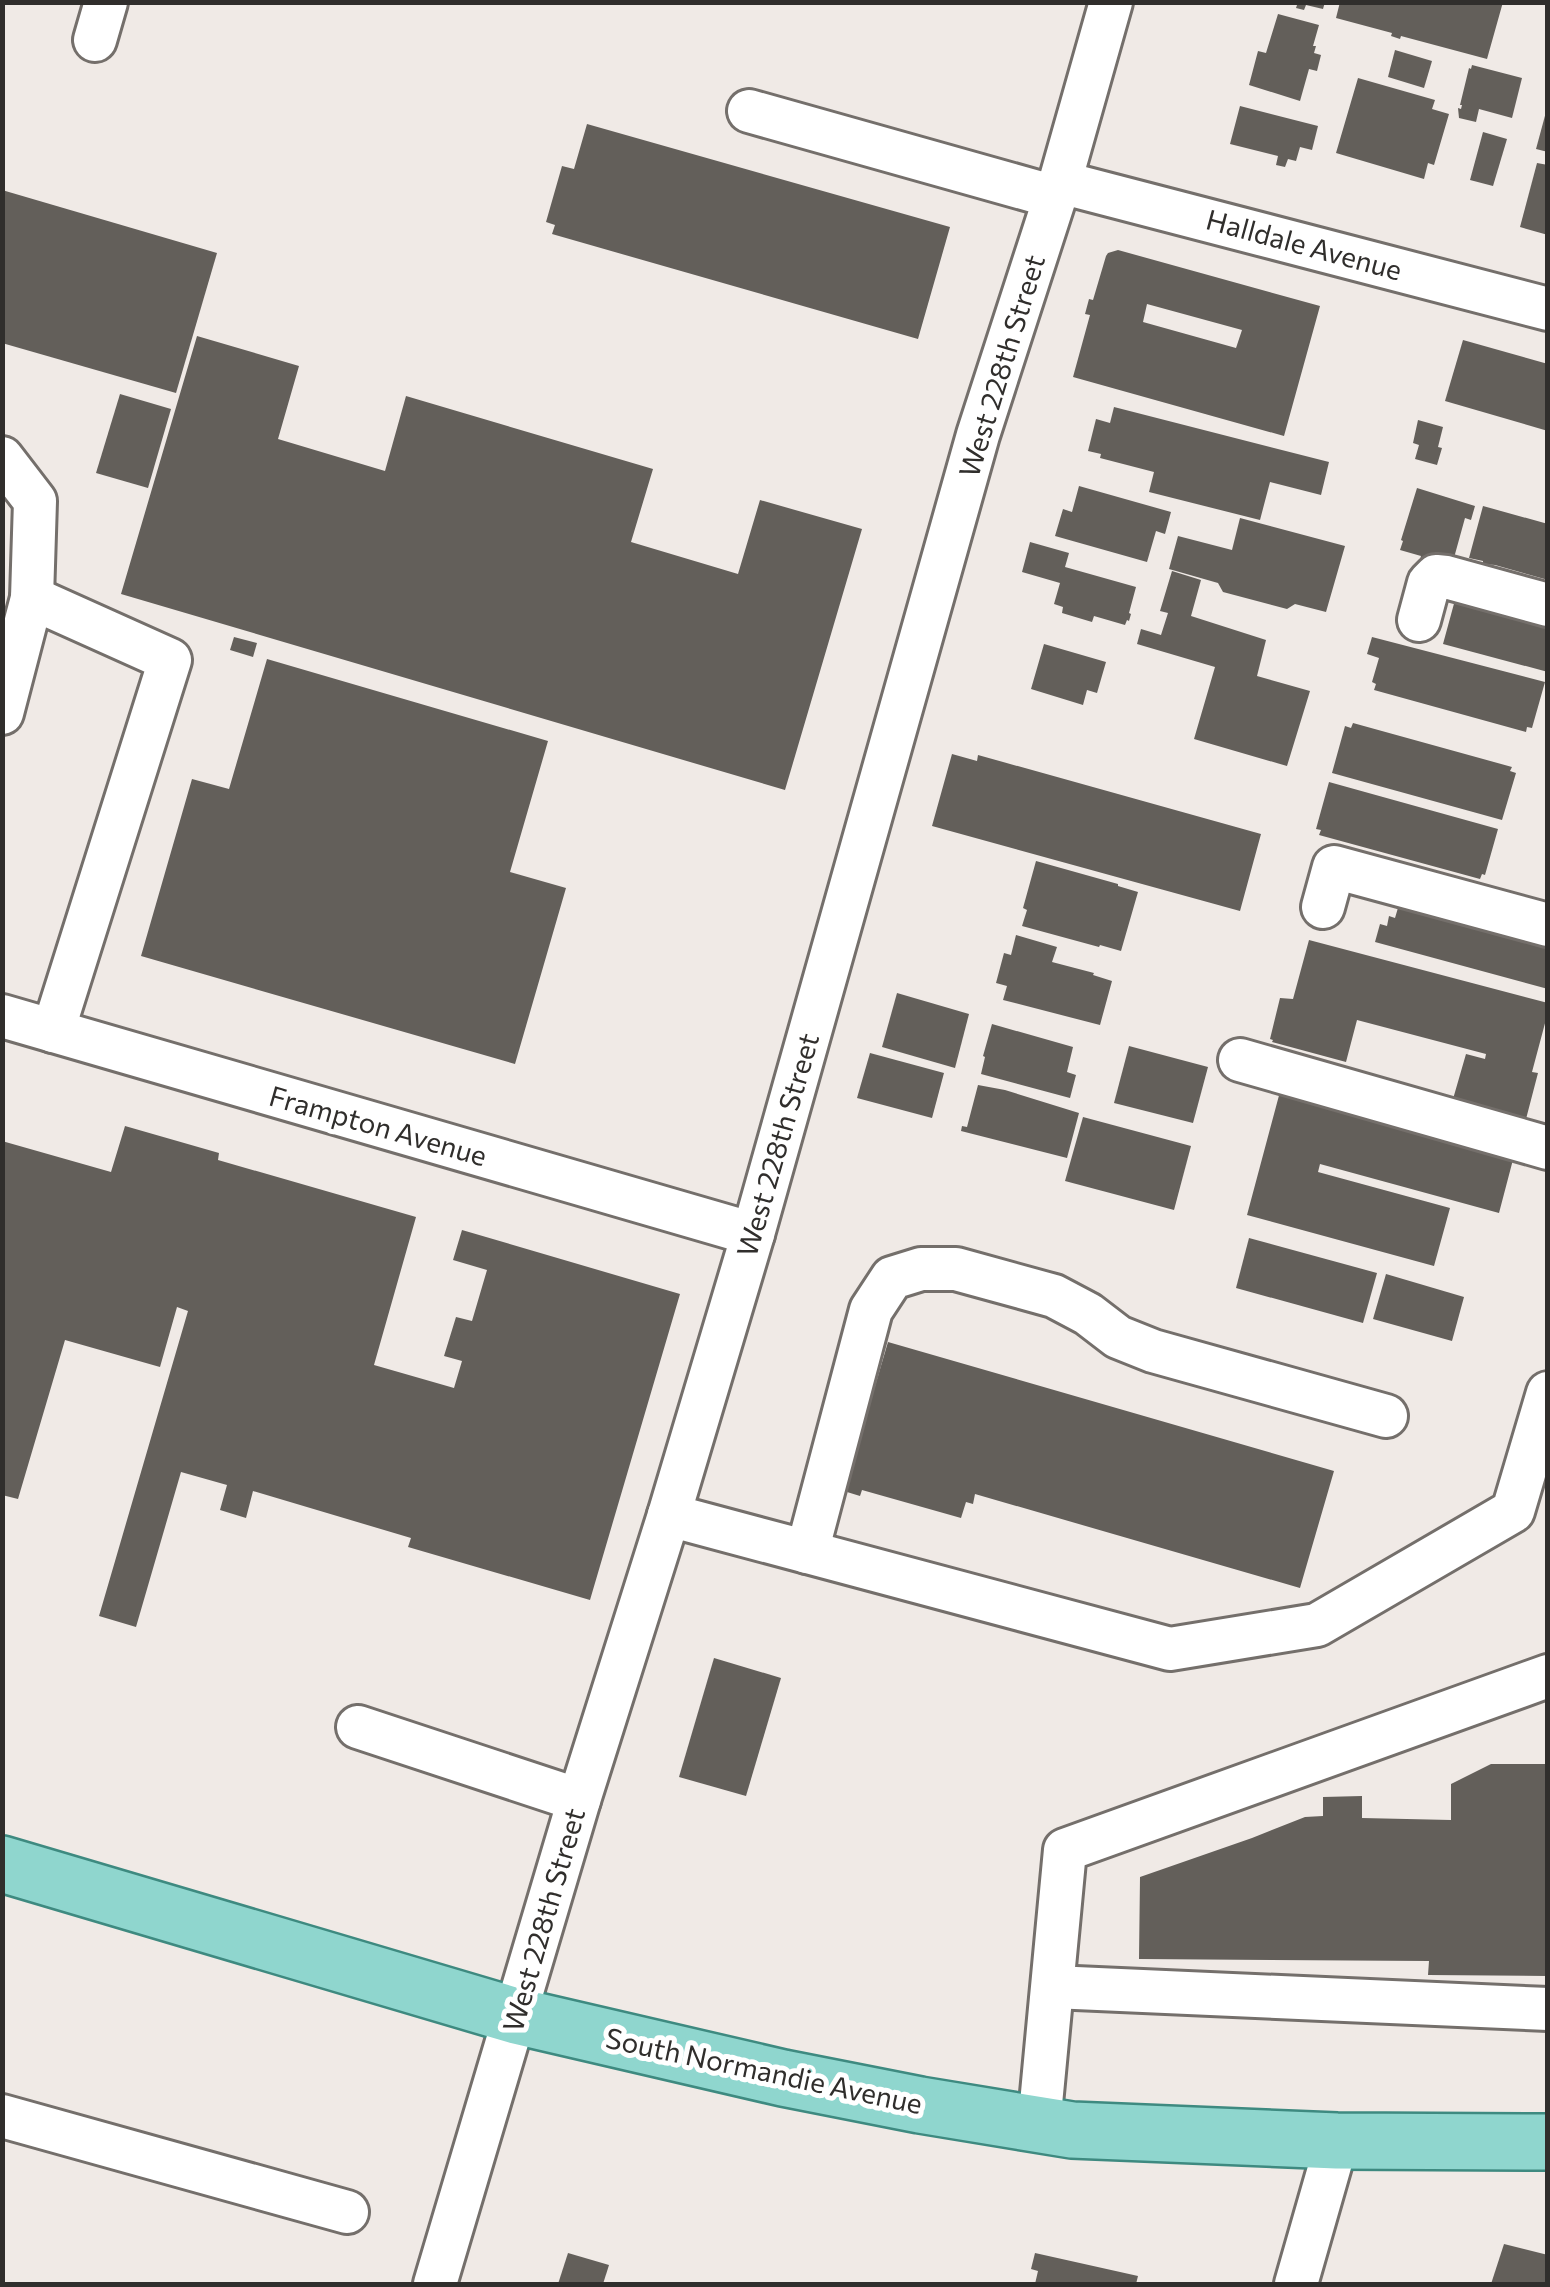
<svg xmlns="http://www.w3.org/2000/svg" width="1550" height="2287" font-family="Commissioner,sans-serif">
	<rect width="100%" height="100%" fill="#f0eae6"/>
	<g fill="#635f5a" fill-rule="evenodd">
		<polygon points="1298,2 1325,2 1323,9 1306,5 1304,10 1296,8"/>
		<polygon points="1340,2 1503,2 1487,59 1401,36 1400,39 1391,36 1392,33 1336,18"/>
		<polygon points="1278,14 1319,25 1313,46 1316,46 1314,53 1321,55 1317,71 1309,69 1300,101 1249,85 1258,51 1266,53"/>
		<polygon points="1395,50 1432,61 1424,88 1388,77"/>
		<polygon points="1472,65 1522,78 1512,118 1479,109 1476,122 1459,118 1458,108 1461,109 1462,105 1460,105 1469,68 1471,69"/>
		<polygon points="1358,78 1435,100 1432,109 1449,114 1434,165 1428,163 1424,179 1336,153"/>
		<polygon points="1240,106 1318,126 1312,150 1300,147 1296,161 1288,159 1285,167 1276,165 1278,156 1230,144"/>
		<polygon points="1546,112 1548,112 1548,152 1536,149"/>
		<polygon points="587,124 950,227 918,339 552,234 555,225 546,222 562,166 574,169"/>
		<polygon points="1483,132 1507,139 1493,186 1470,180"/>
		<polygon points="1537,163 1548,165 1548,235 1520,227"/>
		<polygon points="2,190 217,253 176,393 2,343"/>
		<path d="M 1118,250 L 1320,306 L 1284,436 L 1073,377 L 1090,315 L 1085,314 L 1089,299 L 1093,300 L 1106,256 L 1108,253 ZM 1147,304 L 1242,330 L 1236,348 L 1143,322 Z"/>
		<polygon points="197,336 299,366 278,439 385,471 406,396 653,469 631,542 738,574 760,500 862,529 785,790 121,594"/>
		<polygon points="1463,340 1548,364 1548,431 1445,401"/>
		<polygon points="120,394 171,409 148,488 96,473"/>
		<polygon points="1114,407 1329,462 1321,495 1270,482 1260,520 1149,492 1154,472 1100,458 1101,454 1088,451 1096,419 1110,423"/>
		<polygon points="1418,420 1443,427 1438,447 1442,448 1437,465 1415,459 1419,445 1413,443"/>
		<polygon points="1079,486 1171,512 1165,534 1156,531 1147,562 1055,536 1063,509 1072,512"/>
		<polygon points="1417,488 1475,506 1471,520 1465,518 1452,565 1420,560 1421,556 1400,550 1403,541 1401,540"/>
		<polygon points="1483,506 1548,524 1548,580 1495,565 1483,564 1483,561 1469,558"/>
		<polygon points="1240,518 1345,546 1326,612 1295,604 1287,609 1223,592 1218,583 1169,569 1178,536 1232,550"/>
		<polygon points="1030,542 1069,553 1065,567 1136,587 1129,613 1131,614 1129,621 1127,620 1125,625 1094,616 1092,622 1062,613 1063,607 1054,604 1060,583 1022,572"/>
		<polygon points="1172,571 1201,580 1191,616 1266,640 1257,676 1310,691 1287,766 1194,739 1215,667 1137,644 1141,629 1161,635 1168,613 1160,611"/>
		<polygon points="1458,589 1548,617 1548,672 1443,644"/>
		<polygon points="234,637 257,643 253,657 230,650"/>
		<polygon points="1372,637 1545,682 1532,728 1527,727 1526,732 1374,690 1376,684 1372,682 1379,658 1367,654"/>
		<polygon points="1044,644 1106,662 1097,693 1087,690 1083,705 1031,689"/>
		<polygon points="267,659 548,741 510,872 566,888 515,1064 141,956 192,779 229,789"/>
		<polygon points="1353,723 1512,767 1510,771 1516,773 1502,820 1332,773 1345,726 1351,728"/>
		<polygon points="952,754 977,761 978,755 1261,834 1240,911 932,826"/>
		<polygon points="1329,782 1498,829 1485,875 1482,874 1480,879 1319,835 1321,830 1316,829"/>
		<polygon points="1036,861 1118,884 1118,886 1138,892 1121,951 1100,945 1099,947 1022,926 1027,910 1023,908"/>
		<polygon points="1400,901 1548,935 1548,989 1375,942 1380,924 1387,926 1389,916 1395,918"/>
		<polygon points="1016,935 1057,947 1052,962 1094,973 1093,975 1112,981 1100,1025 1003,1000 1007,986 996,983 1004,953 1011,955"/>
		<polygon points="1309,940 1548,1003 1548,1012 1532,1072 1538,1073 1526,1119 1453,1099 1466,1054 1485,1059 1486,1054 1357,1020 1346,1062 1272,1042 1273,1040 1270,1039 1280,998 1293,999"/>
		<polygon points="897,993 969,1014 955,1068 882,1047"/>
		<polygon points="992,1024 1073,1047 1067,1072 1076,1075 1070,1098 981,1074 985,1057 983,1056"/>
		<polygon points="1129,1046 1208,1067 1193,1123 1114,1103"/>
		<polygon points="870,1053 944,1073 932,1118 857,1098"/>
		<polygon points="978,1085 1005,1090 1079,1113 1067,1158 961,1131 962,1126 967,1127"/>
		<polygon points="1281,1088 1515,1152 1499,1213 1320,1164 1318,1172 1450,1208 1434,1266 1247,1215"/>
		<polygon points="1083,1117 1191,1146 1174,1210 1065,1181"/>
		<polygon points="125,1126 219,1153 218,1160 416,1217 374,1365 454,1388 462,1361 444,1356 456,1317 472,1321 487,1270 453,1260 462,1230 680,1294 590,1600 408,1547 411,1538 253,1491 246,1518 220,1510 227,1485 181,1472 136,1627 99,1616 188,1311 177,1307 160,1367 65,1340 18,1499 2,1495 2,1141 111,1172"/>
		<polygon points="1249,1238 1377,1273 1363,1323 1236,1288"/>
		<polygon points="1386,1274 1464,1297 1452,1341 1373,1319"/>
		<polygon points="888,1342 1334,1471 1300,1588 975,1494 973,1504 966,1502 961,1518 862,1490 860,1496 847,1492 848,1486 846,1485"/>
		<polygon points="714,1658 781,1678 746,1796 679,1777"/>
		<polygon points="1491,1764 1548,1764 1548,1976 1428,1975 1429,1961 1139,1959 1140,1877 1252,1838 1305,1817 1323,1816 1323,1797 1362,1796 1362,1818 1451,1820 1451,1784"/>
		<polygon points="1504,2244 1548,2255 1548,2284 1491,2284"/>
		<polygon points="568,2253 609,2265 603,2284 558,2284"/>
		<polygon points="1035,2253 1138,2276 1136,2284 1035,2284 1038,2271 1031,2269"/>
	</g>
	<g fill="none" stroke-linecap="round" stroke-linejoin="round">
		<g stroke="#746f6b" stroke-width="48">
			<g id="minor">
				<polyline points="95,40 106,2"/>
				<polyline points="749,111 1055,197"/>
				<polyline points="1060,182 1548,309"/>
				<polyline points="2,458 35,501 32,598 2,713"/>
				<polyline points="32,598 170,660 53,1031"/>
				<polyline points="1419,620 1429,583 1436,576 1446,577 1548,605"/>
				<polyline points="1323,907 1334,867 1548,925"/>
				<polyline points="2,1016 753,1234"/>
				<polyline points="1240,1060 1548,1148"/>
				<polyline points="669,1515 1170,1649 1317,1625 1513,1511 1548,1393"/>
				<polyline points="807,1552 871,1310 892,1278 921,1269 956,1269 1054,1296 1088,1314 1118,1337 1153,1351 1386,1416"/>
				<polyline points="358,1727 579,1800"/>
				<polyline points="1053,1987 1548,2009"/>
				<polyline points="2,2116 347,2212"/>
				<polyline points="1039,2125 1065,1850 1548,1676"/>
				<polyline points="435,2284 579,1800 669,1515 753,1234 978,435 1060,182 1111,2"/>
				<polyline points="1296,2284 1337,2141"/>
			</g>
		</g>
		<g stroke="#3e8a80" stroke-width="60">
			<polyline id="major" points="2,1864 516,2016 783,2078 920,2105 1072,2130 1337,2141 1548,2142"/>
		</g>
		<use href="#minor" stroke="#fff" stroke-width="42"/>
		<use href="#major" stroke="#8fd6ce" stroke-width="55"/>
	</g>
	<g text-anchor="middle" stroke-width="10" stroke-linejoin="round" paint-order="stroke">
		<g font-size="28" fill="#302e2c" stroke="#fff">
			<text transform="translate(1304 245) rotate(15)" y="10">Halldale Avenue</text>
			<text transform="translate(1002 366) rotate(-73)" y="10">West 228th Street</text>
			<text transform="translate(378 1126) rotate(16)" y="10">Frampton Avenue</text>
			<text transform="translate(778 1145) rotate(-74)" y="10">West 228th Street</text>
			<text transform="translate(544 1920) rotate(-74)" y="10">West 228th Street</text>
			<text transform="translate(764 2071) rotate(12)" y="10">South Normandie Avenue</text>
		</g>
	</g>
	<rect width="1550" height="2287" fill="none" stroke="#302e2c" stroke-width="10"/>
</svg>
